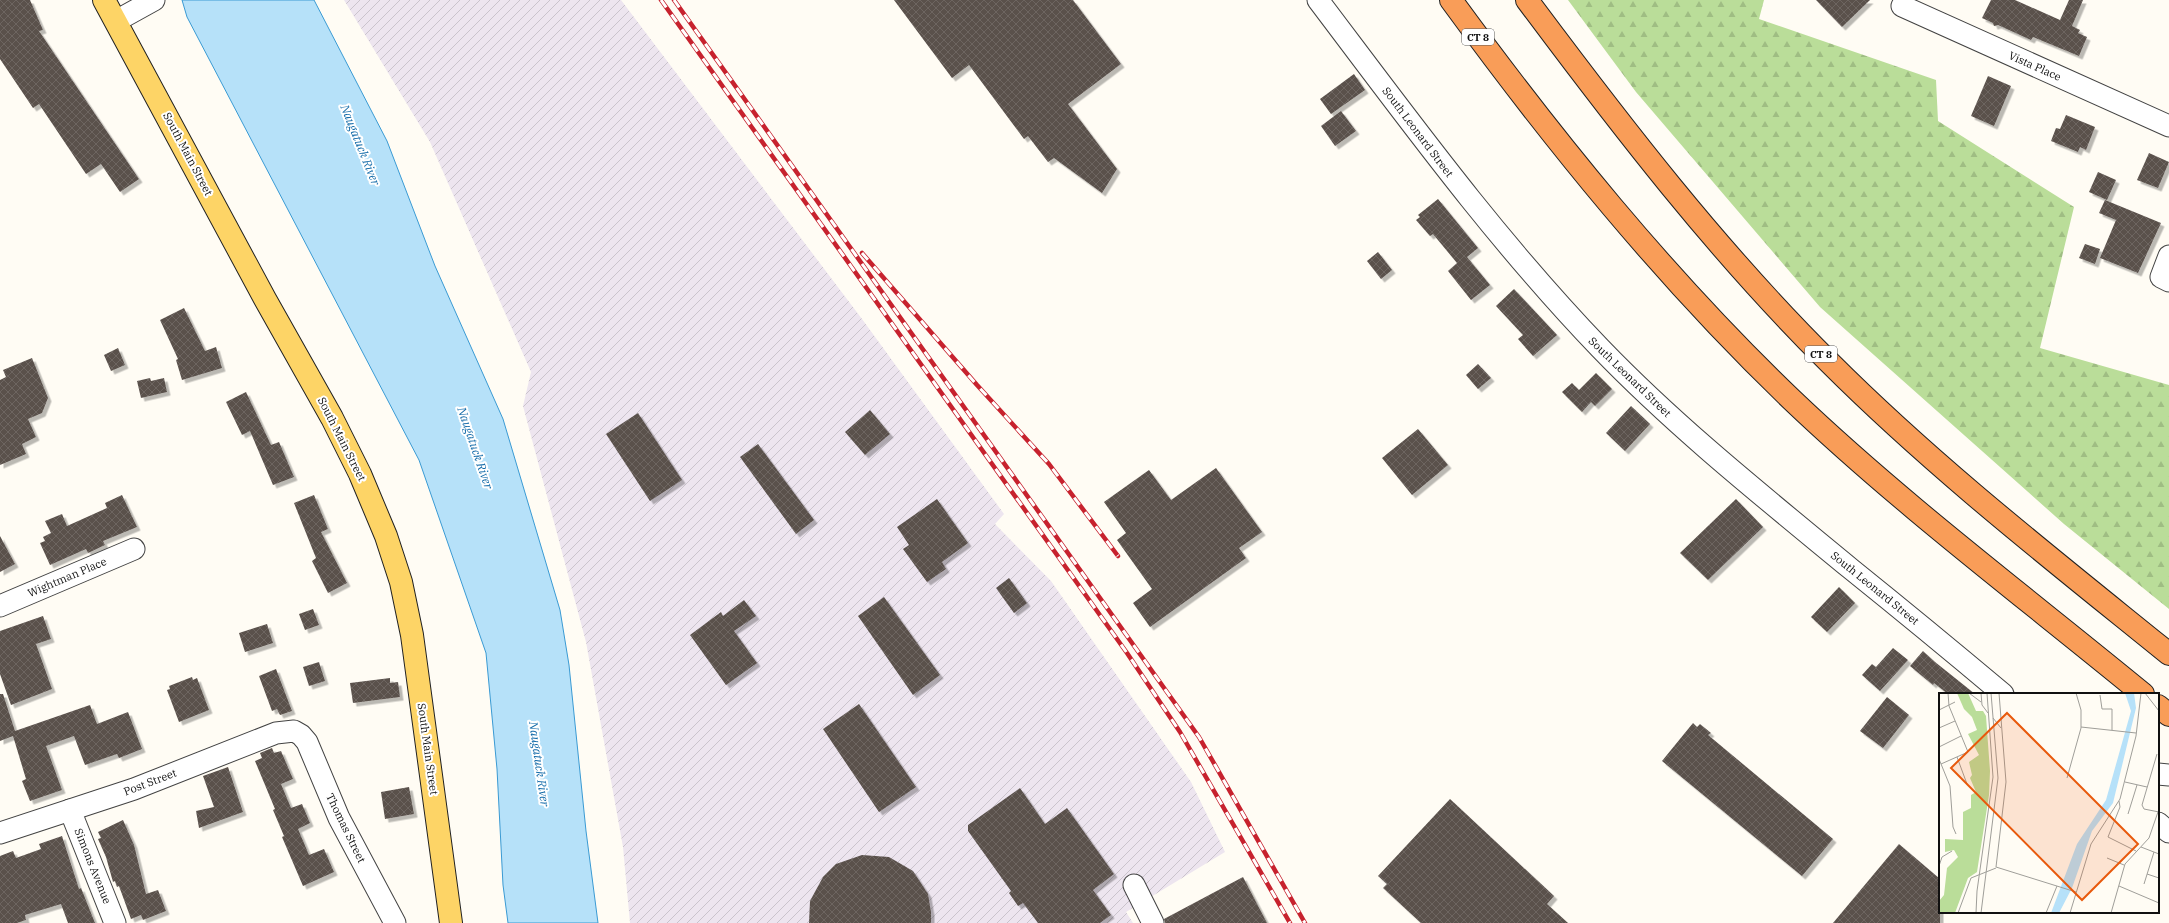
<svg xmlns="http://www.w3.org/2000/svg" width="2169" height="923" font-family="'IBM Plex Serif',serif">
	<defs>
		<pattern id="industrial-furrows" width="10" height="10" patternUnits="userSpaceOnUse"><rect width="10" height="10" fill="#ede5ef"/><path d="M-1 1l2-2M0 10L10 0M9 11l2-2" fill="none" stroke="#cac3cc"/></pattern>
		<pattern id="forest-firs" width="22" height="20" patternUnits="userSpaceOnUse"><rect width="22" height="20" fill="#badd99"/><path d="M5 1l3.5 6h-7zM16 11l3.5 6h-7z" fill="#9fbd83"/></pattern>
		<pattern id="building-cross-hatch" width="8" height="8" patternUnits="userSpaceOnUse"><rect width="8" height="8" fill="#5a514c"/><path d="M0 0l8 8M0 8l8-8" fill="none" stroke="#6d6561"/></pattern>
		<filter id="shadow"><feDropShadow dx="3.5" dy="3.5" stdDeviation="0" flood-color="#0004"/></filter>
	</defs>
	<rect width="100%" height="100%" fill="#fffcf4"/>
	<polygon fill="url(#industrial-furrows)" points="344,0 621,0 862,319 1004,514 995,524 1051,581 1191,782 1225,852 1126,912 1133,923 630,923 623,847 586,642 523,406 531,372 430,142"/>
	<polygon fill="url(#forest-firs)" points="1568,0 1764,0 1759,19 1936,80 1938,121 2074,207 2040,348 2169,385 2169,609 2064,524 1820,307 1636,92"/>
	<polygon fill="#b6e1f9" stroke="#3a9ad3" points="182,0 314,0 387,141 435,266 503,419 560,610 569,665 586,831 598,923 508,923 503,885 497,769 486,653 419,460 187,17"/>
	<g fill="url(#building-cross-hatch)" filter="url(#shadow)">
		<polygon points="0,0 30,0 43,30 39,31 139,179 120,192 101,164 86,174 39,104 33,108 0,59"/>
		<polygon points="894,0 1073,0 1121,64 1068,104 1117,169 1102,193 1054,158 1048,162 1028,136 1024,139 969,65 952,78"/>
		<polygon points="1816,0 1870,0 1842,27"/>
		<polygon points="1991,0 2015,0 2060,20 2069,0 2083,0 2072,26 2080,30 2078,33 2087,37 2079,56 2033,37 2031,40 1998,25 1994,26 1993,23 1982,18"/>
		<polygon points="1354,74 1365,90 1331,114 1320,99"/>
		<polygon points="1988,76 2011,86 1994,126 1971,116"/>
		<polygon points="1341,111 1356,131 1335,146 1321,126"/>
		<polygon points="2066,115 2095,127 2086,150 2080,147 2078,152 2051,141 2056,128 2060,129"/>
		<polygon points="2149,153 2169,162 2158,188 2137,180"/>
		<polygon points="2098,172 2116,180 2107,200 2089,192"/>
		<polygon points="1438,199 1478,248 1467,257 1490,285 1471,300 1448,271 1457,263 1433,234 1430,236 1416,220 1420,217 1418,215"/>
		<polygon points="2105,200 2161,223 2138,273 2100,258 2116,220 2099,213"/>
		<polygon points="2085,244 2100,249 2095,264 2079,258"/>
		<polygon points="1378,252 1392,270 1381,279 1367,261"/>
		<polygon points="1514,289 1557,335 1533,356 1518,339 1523,335 1496,306"/>
		<polygon points="184,308 205,351 216,347 222,368 182,380 176,360 178,359 160,320"/>
		<polygon points="118,348 125,365 111,371 104,355"/>
		<polygon points="32,358 48,398 42,413 28,419 36,437 22,444 26,454 0,465 0,380 6,377 3,370"/>
		<polygon points="1478,364 1491,378 1478,389 1466,375"/>
		<polygon points="1596,373 1612,389 1595,406 1591,402 1582,412 1562,392 1572,383 1579,390"/>
		<polygon points="150,378 151,381 164,378 167,392 141,398 137,381"/>
		<polygon points="246,392 271,445 279,442 294,477 273,485 250,431 242,435 226,402"/>
		<polygon points="1631,406 1650,424 1625,451 1606,433"/>
		<polygon points="870,410 890,434 865,455 845,432"/>
		<polygon points="638,413 682,480 650,501 606,434"/>
		<polygon points="1418,429 1448,465 1412,495 1382,458"/>
		<polygon points="758,444 814,520 796,534 740,457"/>
		<polygon points="1216,468 1262,532 1239,548 1246,558 1150,627 1133,603 1152,589 1117,540 1126,533 1104,502 1149,470 1171,500"/>
		<polygon points="122,495 137,527 103,541 105,545 88,553 86,549 50,565 40,543 45,541 43,537 51,533 45,521 62,514 67,526 107,508 105,503"/>
		<polygon points="314,495 328,529 321,532 347,583 328,593 312,561 316,558 294,503"/>
		<polygon points="937,499 968,543 942,562 946,569 927,582 903,549 909,545 897,527"/>
		<polygon points="1736,499 1763,527 1708,580 1680,553"/>
		<polygon points="0,536 15,564 0,572"/>
		<polygon points="1009,578 1027,603 1014,613 996,588"/>
		<polygon points="1839,587 1855,603 1827,632 1811,617"/>
		<polygon points="884,597 940,675 913,695 858,616"/>
		<polygon points="744,600 756,616 734,631 757,663 726,685 690,635 721,612 723,616"/>
		<polygon points="313,609 319,625 305,630 299,614"/>
		<polygon points="43,616 51,639 36,644 52,689 11,705 0,674 0,631"/>
		<polygon points="267,624 273,643 245,652 239,633"/>
		<polygon points="1893,648 1908,660 1880,691 1862,675 1872,664 1876,667"/>
		<polygon points="1923,651 1935,662 1975,694 1948,694 1934,683 1933,685 1910,666"/>
		<polygon points="319,662 325,681 309,686 303,667"/>
		<polygon points="276,669 292,711 280,715 277,709 272,711 259,676"/>
		<polygon points="192,677 193,680 197,678 209,710 179,722 167,690 170,689 169,686"/>
		<polygon points="390,678 390,683 398,682 400,697 353,703 350,683"/>
		<polygon points="0,694 3,694 15,731 90,705 97,724 128,712 142,749 119,758 117,754 85,765 74,736 46,746 62,790 30,801 22,781 26,779 13,736 0,741"/>
		<polygon points="1887,697 1909,715 1883,748 1860,731"/>
		<polygon points="859,704 916,787 879,812 823,729"/>
		<polygon points="1693,723 1697,727 1700,724 1711,733 1708,735 1833,839 1802,876 1662,761"/>
		<polygon points="272,748 274,753 281,751 293,779 281,784 291,808 302,804 310,823 298,829 309,855 324,849 334,872 303,886 282,837 284,836 273,810 275,809 255,761 262,758 260,753"/>
		<polygon points="228,767 243,812 199,828 196,811 214,807 203,776"/>
		<polygon points="409,787 414,814 385,819 381,792"/>
		<polygon points="1020,788 1045,824 1067,808 1114,874 1093,890 1111,915 1100,923 1038,923 1023,903 1018,906 1009,893 1011,891 968,831 968,825"/>
		<polygon points="1450,799 1554,896 1547,904 1568,923 1421,923 1383,888 1387,884 1378,876"/>
		<polygon points="123,820 134,845 146,894 158,890 166,911 143,920 141,915 131,919 119,886 117,887 115,881 113,882 106,857 98,839 101,838 98,832"/>
		<polygon points="62,836 79,889 81,888 95,923 68,923 61,904 25,915 26,920 17,923 0,923 0,856 13,851 16,858 41,849 39,844"/>
		<polygon points="1899,844 1940,879 1940,923 1833,923"/>
		<polygon points="862,855 889,857 913,871 928,894 931,912 931,923 809,923 810,901 823,877 836,864"/>
		<polygon points="1243,877 1267,923 1165,923 1164,919"/>
	</g>
	<g fill="none" stroke-linecap="round" stroke-linejoin="round">
		<g stroke="#434343" stroke-width="23">
			<g id="minor">
				<path d="M 1318,0 C 1408,119 1496,240 1600,348 C 1677,428 1765,498 1851,569 C 1902,610 1953,652 2003,694"/>
				<polyline points="1902,6 2169,126"/>
				<polyline points="116,21 154,0"/>
				<polyline points="2169,256 2161,277 2169,281"/>
				<polyline points="0,606 134,549"/>
				<polyline points="2158,774 2169,775"/>
				<polyline points="70,810 115,923"/>
				<polyline points="2158,823 2169,832"/>
				<polyline points="0,833 134,789 276,733 294,731 301,735 307,742 339,818 395,923"/>
				<polyline points="1134,885 1153,923"/>
			</g>
		</g>
		<g stroke="#212121" stroke-width="24">
			<polyline id="major" points="104,0 265,299 332,418 360,474 386,536 401,582 412,635 451,923"/>
		</g>
		<g stroke="#212121" stroke-width="24">
			<g id="highway">
				<path d="M 1451,0 C 1554,141 1664,277 1791,399 C 1901,504 2025,597 2143,694"/>
				<path d="M 1527,0 C 1621,126 1717,251 1829,362 C 1935,468 2053,560 2169,654"/>
				<polyline points="2158,706 2169,715"/>
			</g>
		</g>
		<use href="#minor" stroke="#fff" stroke-width="21"/>
		<use href="#major" stroke="#fdd466" stroke-width="22"/>
		<use href="#highway" stroke="#f99d58" stroke-width="22"/>
		<g stroke="#c7222e" stroke-width="4.5">
			<g id="rail">
				<polyline points="661,0 1127,653 1180,732 1290,923"/>
				<polyline points="674,0 1199,737 1305,923"/>
				<polyline points="862,253 977,385 1049,464 1118,556"/>
			</g>
		</g>
		<use href="#rail" stroke="#fff" stroke-width="3" stroke-dasharray="9" stroke-linecap="butt"/>
	</g>
	<g text-anchor="middle" stroke-width="4" stroke-linejoin="round" paint-order="stroke">
		<g fill="#fff" stroke="#585858" stroke-width="1">
			<rect x="1462" y="29" width="32" height="16" rx="3"/>
			<rect x="1805" y="346" width="32" height="16" rx="3"/>
		</g>
		<g font-size="10" font-weight="bold" fill="#101010">
			<text x="1478" y="41">CT 8</text>
			<text x="1821" y="358">CT 8</text>
		</g>
		<g font-size="11" fill="#101010" stroke="#fff">
			<text transform="translate(2035 66) rotate(24)" y="4">Vista Place</text>
			<text transform="translate(1418 132) rotate(53)" y="4">South Leonard Street</text>
			<text transform="translate(188 154) rotate(62)" y="4">South Main Street</text>
			<text transform="translate(1630 377) rotate(44)" y="4">South Leonard Street</text>
			<text transform="translate(342 439) rotate(63)" y="4">South Main Street</text>
			<text transform="translate(67 577) rotate(-23)" y="4">Wightman Place</text>
			<text transform="translate(1875 588) rotate(39)" y="4">South Leonard Street</text>
			<text transform="translate(428 749) rotate(82)" y="4">South Main Street</text>
			<text transform="translate(150 782) rotate(-21)" y="4">Post Street</text>
			<text transform="translate(346 828) rotate(64)" y="4">Thomas Street</text>
			<text transform="translate(93 866) rotate(68)" y="4">Simons Avenue</text>
		</g>
		<g font-size="12" font-style="italic" fill="#136ba9" stroke="#fff">
			<text transform="translate(360 145) rotate(68)" y="4">Naugatuck River</text>
			<text transform="translate(475 448) rotate(71)" y="4">Naugatuck River</text>
			<text transform="translate(539 764) rotate(82)" y="4">Naugatuck River</text>
		</g>
	</g>
	<g transform="translate(1939 693)">
		<rect width="220" height="220" fill="#fffcf4"/>
		<path d="M 18,0 L 29,0 L 37,18 L 44,18 L 47,23 L 51,78 L 50,102 L 38,179 L 29,185 L 16,220 L 0,220 L 0,208 L 5,202 L 8,175 L 19,164 L 15,157 L 6,159 L 6,146 L 24,147 L 24,119 L 32,115 L 32,102 L 37,99 L 31,85 L 33,82 L 30,69 L 40,62 L 29,41 L 38,37 L 33,24 L 25,16 Z" fill="#badd99"/>
		<path d="M 186,0 L 195,0 L 197,15 L 174,110 L 153,138 L 133,195 L 120,220 L 112,220 L 138,151 L 167,107 L 192,18 Z" fill="#b6e1f9"/>
		<path fill="none" stroke="#9f9e99" stroke-width="1" d="M 30,0 L 42,9M 42,0 L 43,12 L 49,20M 60,0 L 67,89 L 57,174 L 137,199M 206,0 L 220,18M 161,2 L 163,16 L 173,16 L 173,37M 0,17 L 16,9M 54,25 L 62,35M 142,34 L 197,40M 0,35 L 16,28M 0,54 L 22,43M 218,61 L 203,112 L 205,116 L 220,119M 18,64 L 28,91M 0,66 L 11,93 L 14,134 L 17,141M 2,71 L 29,59 L 10,13 L 9,0M 128,85 L 142,35 L 142,17 L 137,0M 186,89 L 208,94M 180,108 L 181,114 L 169,144 L 197,158M 189,121 L 198,92M 202,154 L 220,161M 168,165 L 185,172M 0,173 L 3,164 L 13,158M 208,181 L 220,185M 205,191 L 215,159M 180,193 L 220,210M 19,220 L 32,185 L 57,175M 37,220 L 38,198 L 54,84 L 48,0M 42,220 L 59,85 L 52,0M 107,220 L 118,193M 131,220 L 152,151 L 181,106 L 197,43 L 202,0M 172,220 L 186,171 L 210,145 L 220,116"/>
		<path fill="#e8590c" fill-opacity="0.15" stroke="#e8590c" stroke-width="2" d="M 68,20 L 199,151 L 143,207 L 12,75 Z"/>
		<rect width="220" height="220" fill="none" stroke="#101010" stroke-width="2"/>
	</g>
</svg>
